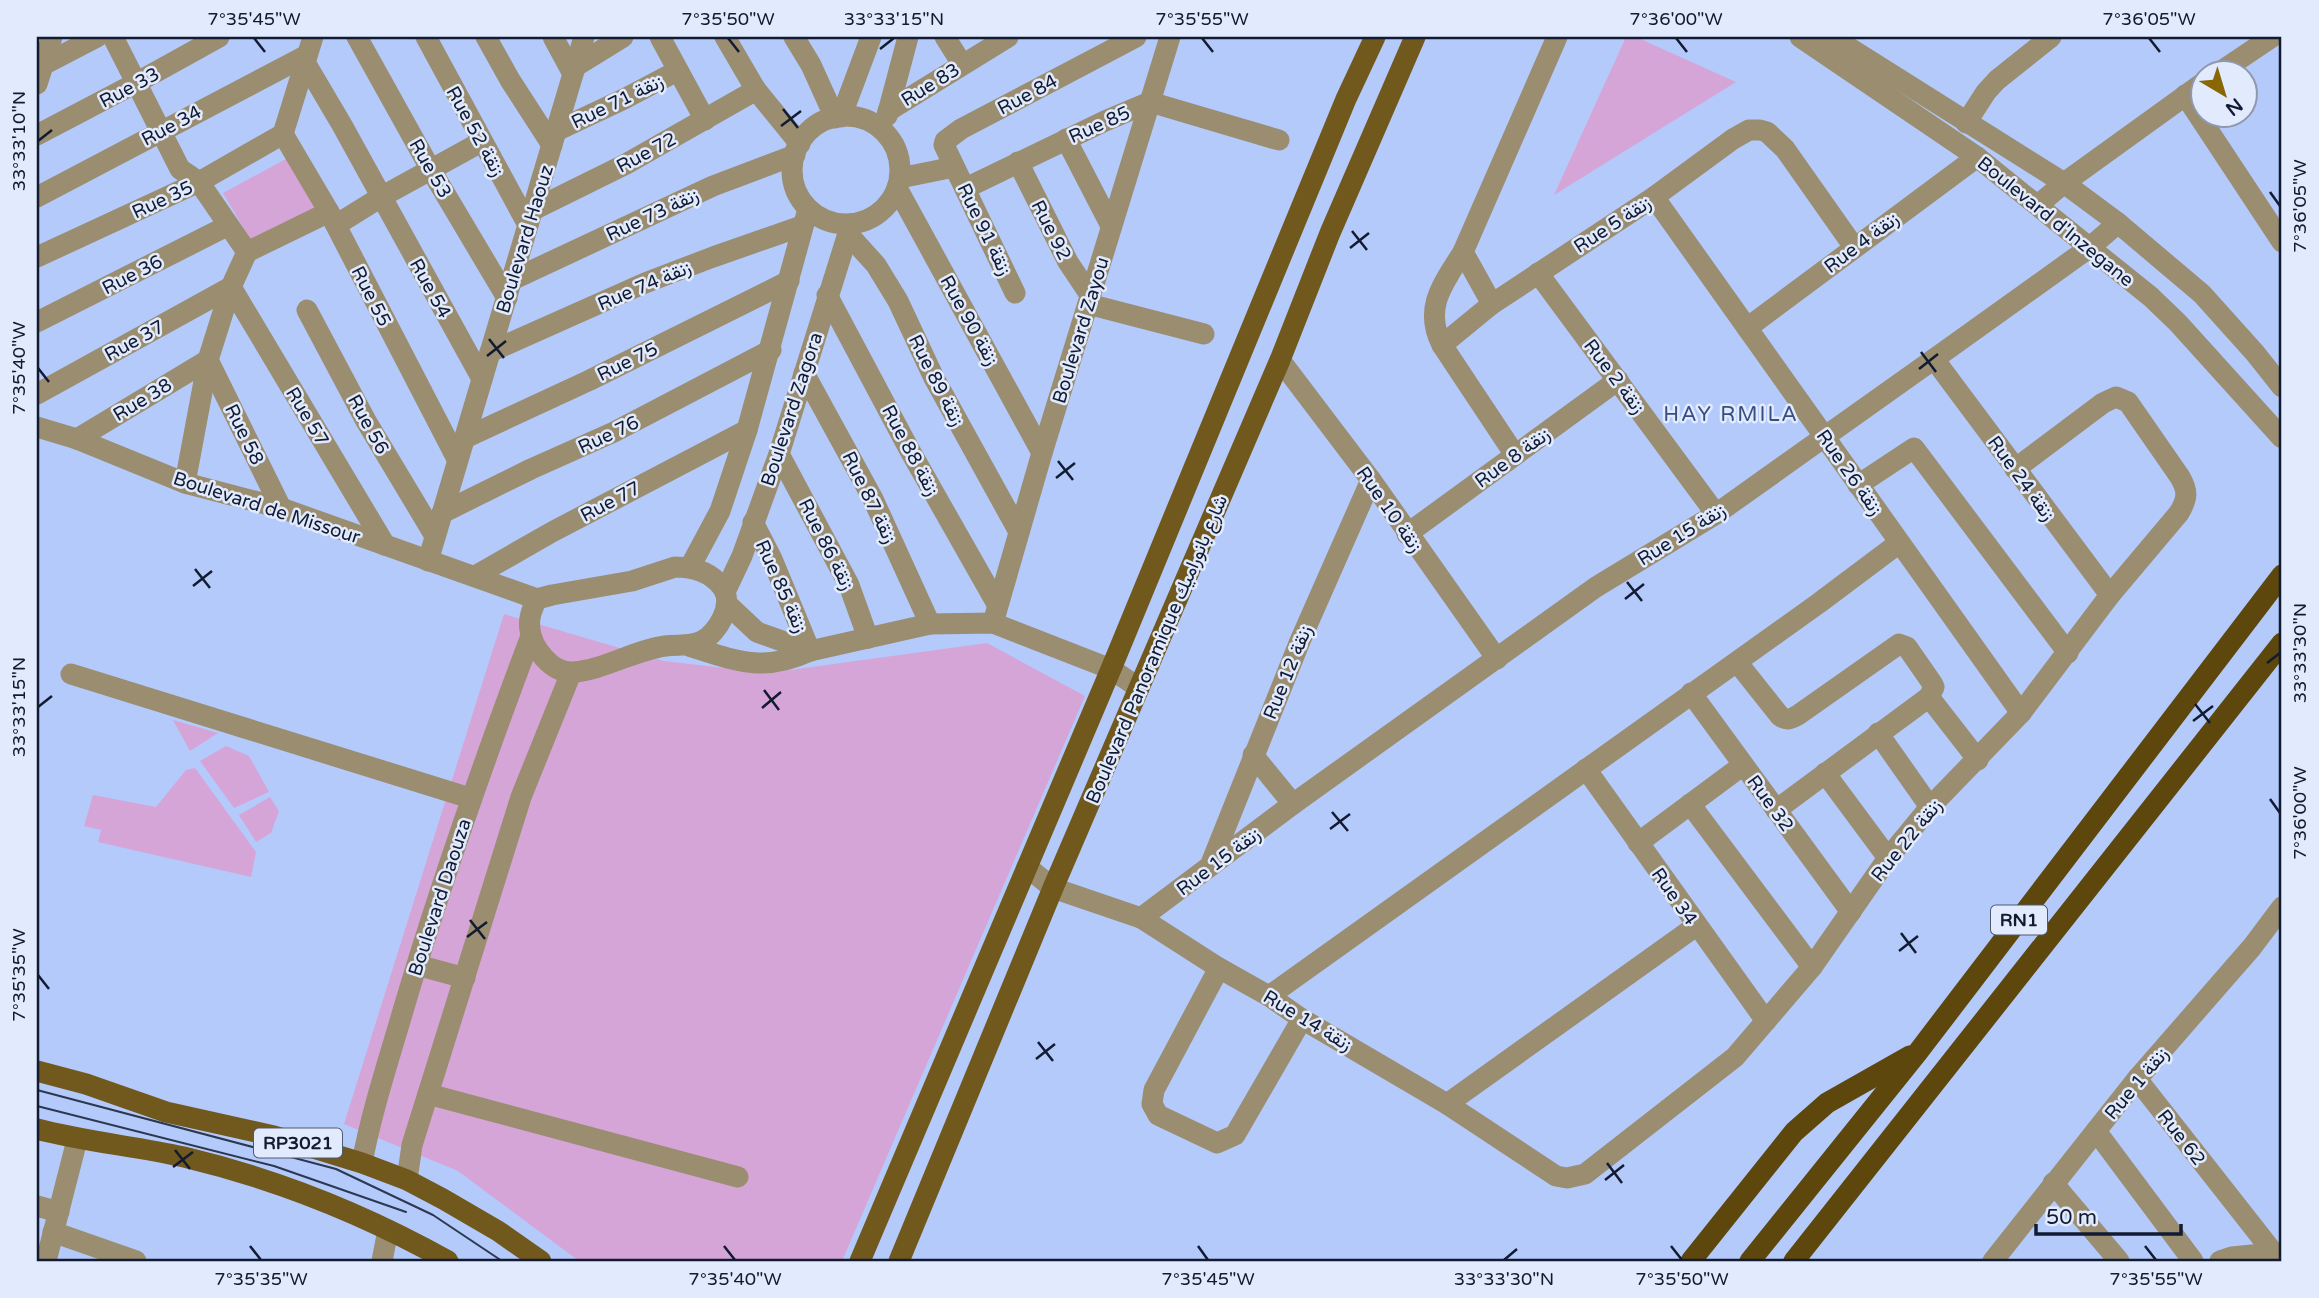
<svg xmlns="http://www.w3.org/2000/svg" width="2319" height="1298" font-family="'Varela Round',Vazirmatn,sans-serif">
	<rect width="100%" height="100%" fill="#b4cafb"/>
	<g fill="#d6a5d8">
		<polygon points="1626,37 1636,37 1736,82 1554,195"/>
		<polygon points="293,155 322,211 254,246 223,193"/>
		<polygon points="504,614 664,661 768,673 987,643 1085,696 842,1261 579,1261 458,1171 344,1124"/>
		<polygon points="173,720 218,733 190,751"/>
		<polygon points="226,746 249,756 269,792 234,808 200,761"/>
		<polygon points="195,768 256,852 251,877 98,842 101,830 84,826 93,795 156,807 186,770"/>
		<polygon points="270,797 279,811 271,833 256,842 239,815"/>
	</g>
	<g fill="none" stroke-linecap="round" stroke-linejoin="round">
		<g stroke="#9a8d70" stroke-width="21">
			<polyline points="113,37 180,169 199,182 247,252"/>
			<polyline points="357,37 431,170 507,298"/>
			<polyline points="426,37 528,225"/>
			<polyline points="486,37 510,80 552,145"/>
			<polyline points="553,37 573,74"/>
			<polyline points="660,37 705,120"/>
			<polyline points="725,37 756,90 800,144"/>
			<polyline points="794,37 811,65 835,118"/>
			<polyline points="945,37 962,64"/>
			<polyline points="1800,37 1977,157 2151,297 2178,323 2282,438"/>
			<polyline points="1832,37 2064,183 2118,223 2202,294 2255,353 2282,387"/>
			<polyline points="306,64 342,125 482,379"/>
			<polyline points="43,65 97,37"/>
			<polyline points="576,66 623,37"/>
			<polyline points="2217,74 2272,37"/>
			<polyline points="37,84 52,37"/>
			<polyline points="2185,95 2282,242"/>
			<polyline points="888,111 1008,37"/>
			<polyline points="887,116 908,37"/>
			<circle cx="846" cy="170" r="54"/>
			<polyline points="841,117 871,37"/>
			<polyline points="1966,123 1986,92 1997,80 2051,37"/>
			<polyline points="556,131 624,99 677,71"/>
			<polyline points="283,134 329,212 457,459"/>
			<polyline points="283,134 313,37"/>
			<polyline points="37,135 136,83 219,37"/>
			<polyline points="1066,139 1111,226"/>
			<polyline points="1018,162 1068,262 1090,295"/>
			<polyline points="900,178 954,167"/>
			<polyline points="897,188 1042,453"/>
			<polyline points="966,188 1105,121 1150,102 1279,140"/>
			<polyline points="37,197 307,55"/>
			<polyline points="1654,197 2021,713"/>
			<polyline points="2038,205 2064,183 2204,82"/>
			<polyline points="533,210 626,164 756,90"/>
			<polyline points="336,225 381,197 481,142"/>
			<polyline points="848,234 876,265 898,301 934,378 1019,532"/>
			<polyline points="1463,252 1492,304"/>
			<polyline points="37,257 199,182 283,134"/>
			<polyline points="1538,273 1716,514"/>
			<polyline points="512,280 713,186 795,155"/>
			<polyline points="1015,293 944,145 945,141 961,129 1136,37"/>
			<polyline points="827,295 909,449 997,604"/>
			<polyline points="1088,304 1204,334"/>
			<polyline points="307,310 366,421 435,536"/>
			<polyline points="37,322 227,226"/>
			<polyline points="1747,328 1977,157"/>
			<polyline points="1442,345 1492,304 1654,197 1733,139 1749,130 1760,130 1767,132 1785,149 1854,247"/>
			<polyline points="490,352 645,283 713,257 802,226"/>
			<polyline points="1934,359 2110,595"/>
			<polyline points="1280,360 1371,480 1497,659"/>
			<polyline points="804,373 873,499 930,624"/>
			<polyline points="37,394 231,287 385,545"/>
			<polyline points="37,427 77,439 185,483 281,508 537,599"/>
			<polyline points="465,438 590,380 789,281"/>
			<polyline points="77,439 208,360 281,508"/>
			<polyline points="779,454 849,585 868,638"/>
			<path d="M 1515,455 L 1442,345 C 1423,308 1443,284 1463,252 L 1557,37"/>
			<polyline points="185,483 208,360 231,287 247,252 329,212"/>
			<polyline points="1858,485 1914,448 2068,653"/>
			<polyline points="442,513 531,469 614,432 771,350"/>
			<polyline points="753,522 772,559 810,651"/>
			<polyline points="1407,534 1618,380"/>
			<polyline points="428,561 584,37"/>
			<path d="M 675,567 C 693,567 710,571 722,587 C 735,603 718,633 702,641 C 690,647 678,644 665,646 C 635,650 601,671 572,672 C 552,673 532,648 530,630 C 528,618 532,609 537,599 L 552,595 L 632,581 Z"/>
			<polyline points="690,567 720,511 747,430 808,209"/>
			<polyline points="475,576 552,532 747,430"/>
			<polyline points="725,592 742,556 779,454 851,224"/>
			<polyline points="727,604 757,632 810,651"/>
			<polyline points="993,623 1042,453 1170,37"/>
			<path d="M 689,646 C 736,661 763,673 810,651 L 930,624 L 993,623 L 1111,669 L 1139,688"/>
			<path d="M 1737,662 L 1780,716 C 1787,721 1791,719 1798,715 L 1899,644 L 1907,647 L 1932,683 L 1934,687 L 1929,697"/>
			<polyline points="71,674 470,798"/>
			<polyline points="1691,693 1851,912"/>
			<polyline points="1878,733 1930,807"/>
			<polyline points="1253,755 1293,804"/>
			<polyline points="1586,769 1766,1021"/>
			<polyline points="1825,773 1888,858"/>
			<polyline points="1690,804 1812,967"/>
			<polyline points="1776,810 1929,697 1978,760"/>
			<polyline points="1638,843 1743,765"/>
			<polyline points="1210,866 1300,641 1371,480"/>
			<path d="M 1027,867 L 1053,888 L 1141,918 L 1219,968 L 1269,996 L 1302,1019 L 1447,1104 L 1556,1176 L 1567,1178 L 1585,1174 L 1735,1057 L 1812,967 L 1888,858 L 1930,807 L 2021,713 L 2110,595 L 2179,513 C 2188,498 2188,491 2180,477 L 2128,402 L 2116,397 L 2103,403 L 2015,469"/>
			<polyline points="1141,918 1293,804 1596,587 1716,514 1934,359 2089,248 2118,223"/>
			<polyline points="417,965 465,978"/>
			<polyline points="1219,968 1154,1090 1152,1104 1158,1115 1217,1143 1235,1135 1302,1019"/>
			<polyline points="1269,996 1819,603 1899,543"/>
			<polyline points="2137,1079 2280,1261"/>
			<polyline points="428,1094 738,1177"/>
			<polyline points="1447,1104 1696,926"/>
			<polyline points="2096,1131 2193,1261"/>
			<path d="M 362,1163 C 372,1109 390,1056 405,1004 C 442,879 485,758 531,636"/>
			<polyline points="407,1180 412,1145 521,797 571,673"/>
			<polyline points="2053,1183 2119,1261"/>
			<polyline points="37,1206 59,1212"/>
			<polyline points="53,1232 136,1261"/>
			<polyline points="46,1261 77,1140"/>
			<polyline points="382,1261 388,1230"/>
			<polyline points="1993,1261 2137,1079 2252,947 2282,907"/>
			<polyline points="2220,1261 2232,1257 2272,1253"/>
		</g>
		<g stroke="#71581d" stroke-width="21">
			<polyline points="37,1071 86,1084 166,1112 274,1136 362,1163 407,1180 443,1199 498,1231 541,1261"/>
			<path d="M 37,1129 C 86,1142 135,1146 184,1157 C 276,1179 366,1215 448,1261"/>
			<polyline points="860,1261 1111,669 1346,99 1375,37"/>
			<polyline points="899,1261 1053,888 1280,360 1330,233 1415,37"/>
		</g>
		<g stroke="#5d470c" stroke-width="21">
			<polyline points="1691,1261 1794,1132 1827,1103 1910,1056"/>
			<polyline points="1750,1261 1918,1052 2282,575"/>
			<polyline points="1794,1261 2282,643"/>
		</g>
		<g stroke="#2c3751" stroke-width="2">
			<polyline points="37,1090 336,1169 433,1215 502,1261"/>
			<polyline points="37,1106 274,1166 406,1212"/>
		</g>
	</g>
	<path fill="none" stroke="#121b31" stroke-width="2.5" d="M 254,38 L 265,52M 728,38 L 739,52M 1202,38 L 1213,52M 1676,38 L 1687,52M 2149,38 L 2160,52M 880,49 L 894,38M 783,109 L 798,128M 781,126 L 801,111M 38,141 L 52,130M 2270,192 L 2280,206M 1352,231 L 1367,250M 1350,248 L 1369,233M 489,339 L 504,358M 1921,352 L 1936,372M 487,356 L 506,341M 38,368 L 49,382M 1919,369 L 1938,354M 1058,461 L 1073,480M 1056,478 L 1075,463M 195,569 L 210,588M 1627,582 L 1642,601M 193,586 L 212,571M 1625,599 L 1644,584M 2267,663 L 2280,653M 764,690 L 779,710M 2195,704 L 2210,723M 38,707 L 52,696M 762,708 L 781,692M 2193,721 L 2213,706M 2270,799 L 2280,813M 1332,812 L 1348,831M 1330,829 L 1350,814M 470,920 L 485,939M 1901,933 L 1916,953M 467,937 L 487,922M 1899,951 L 1918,936M 38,975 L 49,989M 1038,1042 L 1053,1061M 1036,1059 L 1055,1044M 175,1150 L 190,1169M 1607,1163 L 1622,1183M 173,1167 L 193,1152M 1605,1180 L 1624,1165M 250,1246 L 261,1260M 724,1246 L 735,1260M 1198,1246 L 1208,1260M 1671,1246 L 1682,1260M 2145,1246 L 2156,1260M 1504,1260 L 1517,1249"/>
	<g text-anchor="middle" stroke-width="5" stroke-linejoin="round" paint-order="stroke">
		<g fill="#e2ebfe" stroke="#50596e" stroke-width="2">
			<rect x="1991" y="905.5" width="56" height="29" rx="5"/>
			<rect x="254" y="1128.5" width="88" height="29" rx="5"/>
		</g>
		<g font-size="18" font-weight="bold" fill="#121b31">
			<text x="2019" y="926">RN1</text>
			<text x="298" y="1149">RP3021</text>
		</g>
		<g font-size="19" fill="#121b31" stroke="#e2ebfe">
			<text transform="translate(930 84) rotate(-32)" y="7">Rue 83</text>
			<text transform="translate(129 87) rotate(-28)" y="7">Rue 33</text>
			<text transform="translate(1027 94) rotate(-28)" y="7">Rue 84</text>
			<text transform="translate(617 101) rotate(-26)" y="7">Rue 71 زنقة</text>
			<text transform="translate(1099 124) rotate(-24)" y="7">Rue 85</text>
			<text transform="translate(171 125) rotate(-28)" y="7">Rue 34</text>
			<text transform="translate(476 131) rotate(61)" y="7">Rue 52 زنقة</text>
			<text transform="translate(646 152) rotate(-28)" y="7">Rue 72</text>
			<text transform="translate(431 168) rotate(60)" y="7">Rue 53</text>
			<text transform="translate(162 199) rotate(-25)" y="7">Rue 35</text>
			<text transform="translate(652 214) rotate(-25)" y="7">Rue 73 زنقة</text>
			<text transform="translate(2056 221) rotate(39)" y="7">Boulevard d'Inzegane</text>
			<text transform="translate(1612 224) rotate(-33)" y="7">Rue 5 زنقة</text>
			<text transform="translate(985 229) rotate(64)" y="7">Rue 91 زنقة</text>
			<text transform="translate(1052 230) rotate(63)" y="7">Rue 92</text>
			<text transform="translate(524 239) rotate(-73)" y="7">Boulevard Haouz</text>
			<text transform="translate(1861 242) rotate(-37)" y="7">Rue 4 زنقة</text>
			<text transform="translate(132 274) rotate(-27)" y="7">Rue 36</text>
			<text transform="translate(644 285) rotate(-23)" y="7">Rue 74 زنقة</text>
			<text transform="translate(431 288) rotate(61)" y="7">Rue 54</text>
			<text transform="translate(372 296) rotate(63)" y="7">Rue 55</text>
			<text transform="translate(970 320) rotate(61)" y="7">Rue 90 زنقة</text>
			<text transform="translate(1080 330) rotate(-73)" y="7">Boulevard Zayou</text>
			<text transform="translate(134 340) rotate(-29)" y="7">Rue 37</text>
			<text transform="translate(627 361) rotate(-26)" y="7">Rue 75</text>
			<text transform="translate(1615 376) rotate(53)" y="7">Rue 2 زنقة</text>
			<text transform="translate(937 380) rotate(63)" y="7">Rue 89 زنقة</text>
			<text transform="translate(142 399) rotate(-31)" y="7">Rue 38</text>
			<text transform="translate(791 409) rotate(-72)" y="7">Boulevard Zagora</text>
			<text transform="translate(308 416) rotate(59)" y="7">Rue 57</text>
			<text transform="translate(369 424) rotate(61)" y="7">Rue 56</text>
			<text transform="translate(245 434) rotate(64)" y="7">Rue 58</text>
			<text transform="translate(608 434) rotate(-25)" y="7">Rue 76</text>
			<text transform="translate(911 450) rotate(62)" y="7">Rue 88 زنقة</text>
			<text transform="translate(1512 457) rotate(-36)" y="7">Rue 8 زنقة</text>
			<text transform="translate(1850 472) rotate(55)" y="7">Rue 26 زنقة</text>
			<text transform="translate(2022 478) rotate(54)" y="7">Rue 24 زنقة</text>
			<text transform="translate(870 497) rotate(64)" y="7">Rue 87 زنقة</text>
			<text transform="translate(610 501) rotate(-28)" y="7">Rue 77</text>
			<text transform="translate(267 507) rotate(18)" y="7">Boulevard de Missour</text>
			<text transform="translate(1390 509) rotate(55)" y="7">Rue 10 زنقة</text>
			<text transform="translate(1681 534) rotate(-32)" y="7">Rue 15 زنقة</text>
			<text transform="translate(827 544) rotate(63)" y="7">Rue 86 زنقة</text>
			<text transform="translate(782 586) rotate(66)" y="7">Rue 85 زنقة</text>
			<text transform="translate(1156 649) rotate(-67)" y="7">Boulevard Panoramique شارع بانوراميك</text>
			<text transform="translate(1287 672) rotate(-68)" y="7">Rue 12 زنقة</text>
			<text transform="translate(1771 803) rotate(54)" y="7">Rue 32</text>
			<text transform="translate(1906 840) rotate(-51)" y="7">Rue 22 زنقة</text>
			<text transform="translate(1218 861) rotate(-37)" y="7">Rue 15 زنقة</text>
			<text transform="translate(1675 896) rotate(55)" y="7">Rue 34</text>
			<text transform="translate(439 897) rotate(-72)" y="7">Boulevard Daouza</text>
			<text transform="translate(1308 1020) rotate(31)" y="7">Rue 14 زنقة</text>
			<text transform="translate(2136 1083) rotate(-50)" y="7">Rue 1 زنقة</text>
			<text transform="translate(2182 1137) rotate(52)" y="7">Rue 62</text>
		</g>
		<g font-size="21" letter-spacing="2" fill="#384e82" stroke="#e2ebfe">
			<text x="1731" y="421">HAY RMILA</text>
		</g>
	</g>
	<rect width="2319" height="1298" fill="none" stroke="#e2ebfe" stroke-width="77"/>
	<g transform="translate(2224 94) rotate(142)"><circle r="33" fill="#e2ebfe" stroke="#8f98ac" stroke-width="2"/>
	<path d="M0-5L12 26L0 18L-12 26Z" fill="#896704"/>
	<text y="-10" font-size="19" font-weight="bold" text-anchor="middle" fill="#121b31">N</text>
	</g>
	<path d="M2036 1224v10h145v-10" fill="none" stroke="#121b31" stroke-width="3.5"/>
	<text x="2046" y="1224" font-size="21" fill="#121b31" stroke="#e2ebfe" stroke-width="5" paint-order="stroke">50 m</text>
	<rect x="38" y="38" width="2242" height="1222" fill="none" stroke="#121b31" stroke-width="2.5"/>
	<g font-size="18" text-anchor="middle" fill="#121b31">
		<text x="254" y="25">7°35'45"W</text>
		<text x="728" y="25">7°35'50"W</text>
		<text x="894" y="25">33°33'15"N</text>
		<text x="1202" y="25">7°35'55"W</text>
		<text x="1676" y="25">7°36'00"W</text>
		<text x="2149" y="25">7°36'05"W</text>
		<text transform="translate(19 141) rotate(-90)" y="6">33°33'10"N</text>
		<text transform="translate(2300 206) rotate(-90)" y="6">7°36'05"W</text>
		<text transform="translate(19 368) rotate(-90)" y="6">7°35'40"W</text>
		<text transform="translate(2300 653) rotate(-90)" y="6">33°33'30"N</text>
		<text transform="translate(19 707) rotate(-90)" y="6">33°33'15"N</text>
		<text transform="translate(2300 813) rotate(-90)" y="6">7°36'00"W</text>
		<text transform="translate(19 975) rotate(-90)" y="6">7°35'35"W</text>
		<text x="261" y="1285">7°35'35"W</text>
		<text x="735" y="1285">7°35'40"W</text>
		<text x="1208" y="1285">7°35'45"W</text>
		<text x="1504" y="1285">33°33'30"N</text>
		<text x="1682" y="1285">7°35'50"W</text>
		<text x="2156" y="1285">7°35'55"W</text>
	</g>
</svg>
